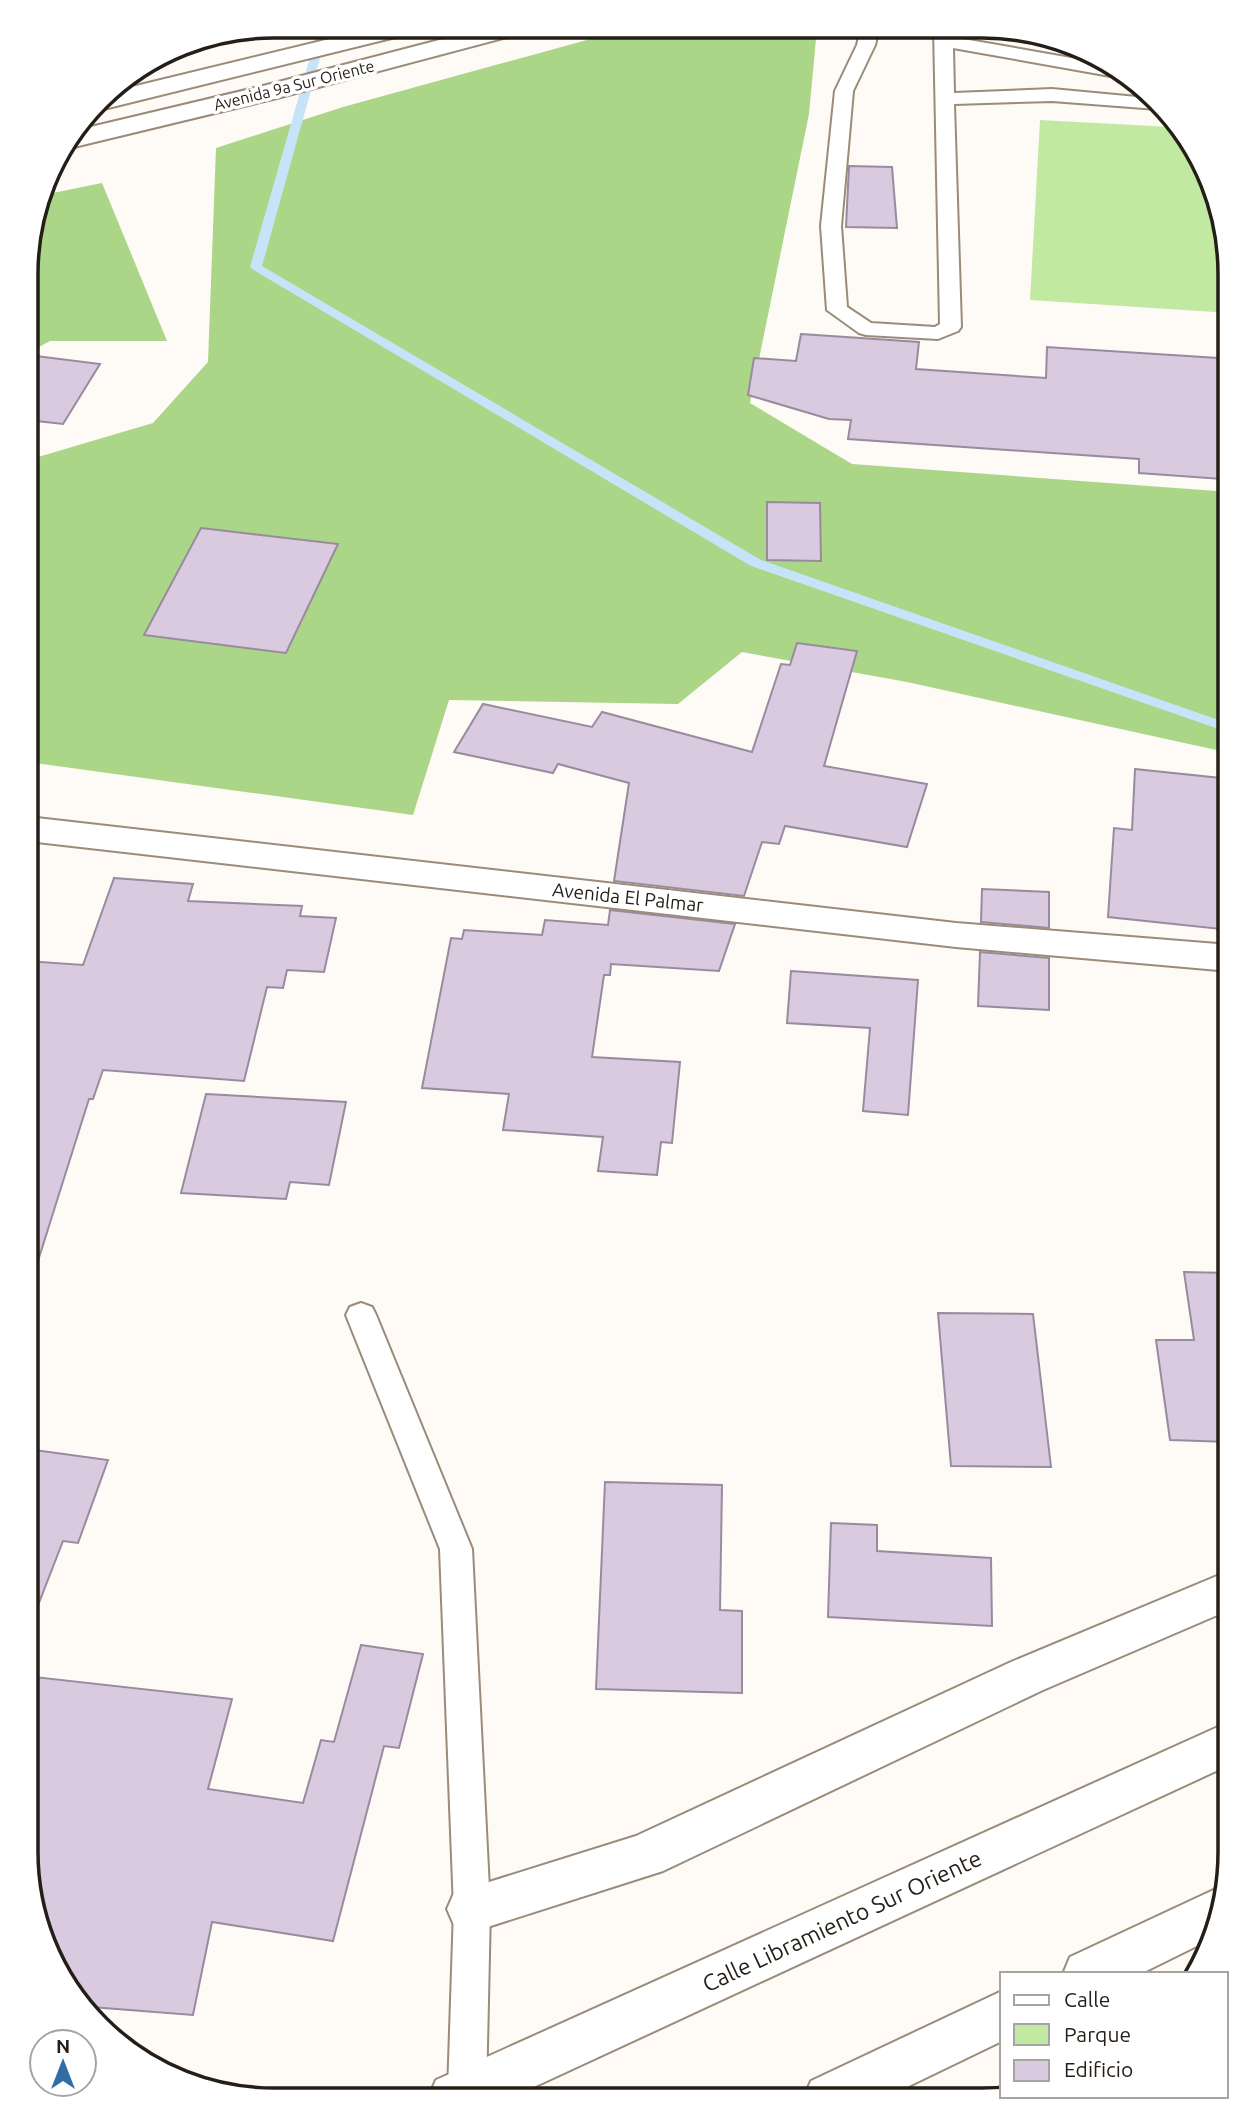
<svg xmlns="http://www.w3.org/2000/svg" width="1256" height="2126" font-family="Ubuntu,sans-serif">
	<rect width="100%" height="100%" fill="#fefaf6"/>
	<polygon fill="#c2e9a1" points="1040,120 1171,127 1211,180 1230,274 1230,313 1030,300"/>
	<g fill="#abd587">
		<polygon points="634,27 817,28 809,114 750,403 852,464 1230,492 1230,753 907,682 742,652 678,704 449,700 413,815 28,762 28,460 153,423 208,362 216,148 343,107"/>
		<polygon points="102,183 167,341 50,341 28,353 28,242 43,195"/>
	</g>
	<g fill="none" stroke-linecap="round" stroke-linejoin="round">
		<polygon fill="#c5e4fa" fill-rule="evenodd" points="319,26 329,26 262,266 761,560 1230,724 1230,733 751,566 252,269 250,267"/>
	</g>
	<g fill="#d9cadf" stroke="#998b9e" stroke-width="2">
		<polygon points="849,166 892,167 897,228 846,227"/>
		<polygon points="801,334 919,342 916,369 1046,378 1047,347 1218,358 1222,479 1139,473 1139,459 848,439 851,420 829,419 748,395 754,358 796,361"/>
		<polygon points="28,355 100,364 63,424 28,420"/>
		<polygon points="767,502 820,503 821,561 767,560"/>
		<polygon points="201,528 338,544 286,653 144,635"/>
		<polygon points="797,643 857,651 824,766 927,784 907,847 785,826 779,844 762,842 744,896 614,881 629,783 558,764 553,773 454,752 483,704 592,727 602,712 752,752 781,664 790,665"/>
		<polygon points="1135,769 1230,779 1230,930 1108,917 1114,828 1132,830"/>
		<polygon points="114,878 193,884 188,901 302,906 300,916 336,918 324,972 287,970 283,988 267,987 244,1081 103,1070 93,1099 89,1099 37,1264 27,1263 27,961 83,965"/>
		<polygon points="982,889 1049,892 1049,928 981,922"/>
		<polygon points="610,910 735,924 719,971 611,964 610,975 604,975 592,1057 680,1062 672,1143 661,1142 657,1175 598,1171 603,1137 503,1130 509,1094 422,1088 451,938 462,939 464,930 542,935 545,920 608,925"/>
		<polygon points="980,952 1049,958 1049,1010 978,1006"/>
		<polygon points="791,971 918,980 908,1115 863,1111 870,1028 787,1023"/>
		<polygon points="206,1094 346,1102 329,1185 290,1182 286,1199 181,1193"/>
		<polygon points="1184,1272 1229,1273 1229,1400 1223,1400 1229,1442 1170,1440 1156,1340 1194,1340"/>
		<polygon points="938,1313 1033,1314 1051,1467 951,1466"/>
		<polygon points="27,1449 108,1460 78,1543 63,1541 30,1626 27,1626"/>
		<polygon points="605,1482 722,1485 720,1610 742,1611 742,1693 596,1689"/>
		<polygon points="831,1523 877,1525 877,1551 991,1558 992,1626 828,1617"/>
		<polygon points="361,1645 423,1654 399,1748 384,1746 333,1941 212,1922 193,2015 91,2007 45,1946 26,1852 26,1676 232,1699 208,1789 303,1803 321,1740 334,1742"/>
	</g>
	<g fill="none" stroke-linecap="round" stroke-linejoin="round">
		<g stroke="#9b8b79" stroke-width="4">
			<g id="service">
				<polygon points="861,28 879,28 875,45 853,91 841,226 847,307 871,323 935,327 940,324 934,28 952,28 952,37 1094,62 1123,74 1116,77 953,48 954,93 1052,89 1148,98 1157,109 1052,101 954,104 961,327 958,331 938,339 866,335 859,333 827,310 821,226 835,91 857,45"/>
				<polygon points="361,1303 372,1307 376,1315 472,1549 490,1909 486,2092 483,2098 451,2098 448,2092 454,1909 440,1549 346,1315 350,1307"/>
			</g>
		</g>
		<g stroke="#9b8b79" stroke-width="4">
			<g id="minor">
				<polygon points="28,817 956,923 1230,945 1230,971 956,947 28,841"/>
				<polygon points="1229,1571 1229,1610 1043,1690 663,1871 472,1932 454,1925 447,1909 454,1893 636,1836 1011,1662"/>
			</g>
		</g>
		<g stroke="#9b8b79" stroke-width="4">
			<g id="secondary">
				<polygon points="379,27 419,27 416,32 100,110 95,108 107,93"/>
				<polygon points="489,27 529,27 526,32 277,98 70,148 65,147 78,130 263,86"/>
			</g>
		</g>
		<g stroke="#9b8b79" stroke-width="4">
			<g id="primary">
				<polygon points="1229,1722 1229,1765 510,2098 428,2098 436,2080"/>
				<polygon points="1220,1887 1224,1889 1213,1938 1140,1974 1063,1974 1070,1957"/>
				<polygon points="1002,1991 1002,2041 882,2099 803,2099 811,2081"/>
			</g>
		</g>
		<use href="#service" fill="#fff" fill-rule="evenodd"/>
		<use href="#minor" fill="#fff" fill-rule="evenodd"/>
		<use href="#secondary" fill="#fff" fill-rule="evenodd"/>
		<use href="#primary" fill="#fff" fill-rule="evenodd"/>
	</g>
	<g text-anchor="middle" stroke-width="7" stroke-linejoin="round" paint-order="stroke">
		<g font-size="16" fill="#241e17" stroke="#fff">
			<text transform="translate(294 85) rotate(-14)" y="6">Avenida 9a Sur Oriente</text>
		</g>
		<g font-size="19" fill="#241e17" stroke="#fff">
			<text transform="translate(628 897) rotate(6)" y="7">Avenida El Palmar</text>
		</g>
		<g font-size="23" fill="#241e17" stroke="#fff">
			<text transform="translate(842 1921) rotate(-25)" y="8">Calle Libramiento Sur Oriente</text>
		</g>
	</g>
	<path d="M0 0H1256V2126H0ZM274 38H982A236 236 0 0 1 1218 274V1852A236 236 0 0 1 982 2088H274A236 236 0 0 1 38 1852V274A236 236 0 0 1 274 38Z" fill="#fff" fill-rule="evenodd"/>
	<path fill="none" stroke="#241e17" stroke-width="3.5" d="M274 38H982A236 236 0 0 1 1218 274V1852A236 236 0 0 1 982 2088H274A236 236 0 0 1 38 1852V274A236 236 0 0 1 274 38Z"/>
	<rect x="1000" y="1972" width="228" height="126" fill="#ffffff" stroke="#a7a5a2" stroke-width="2"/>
	<rect x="1014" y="1995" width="35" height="10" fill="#ffffff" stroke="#a7a5a2" stroke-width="2"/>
	<text x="1064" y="2007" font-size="21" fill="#241e17">Calle</text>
	<rect x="1014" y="2024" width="35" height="21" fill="#c2e9a1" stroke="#a7a5a2" stroke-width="2"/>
	<text x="1064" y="2042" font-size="21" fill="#241e17">Parque</text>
	<rect x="1014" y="2060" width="35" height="21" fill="#d9cadf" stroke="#a7a5a2" stroke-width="2"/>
	<text x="1064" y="2077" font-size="21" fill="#241e17">Edificio</text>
	<g transform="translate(63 2063)"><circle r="33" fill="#ffffff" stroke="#a7a5a2" stroke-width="2"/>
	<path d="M0-5L12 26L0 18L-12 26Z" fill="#2f6fa5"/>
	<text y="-10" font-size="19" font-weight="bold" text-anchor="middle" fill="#241e17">N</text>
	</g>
</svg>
